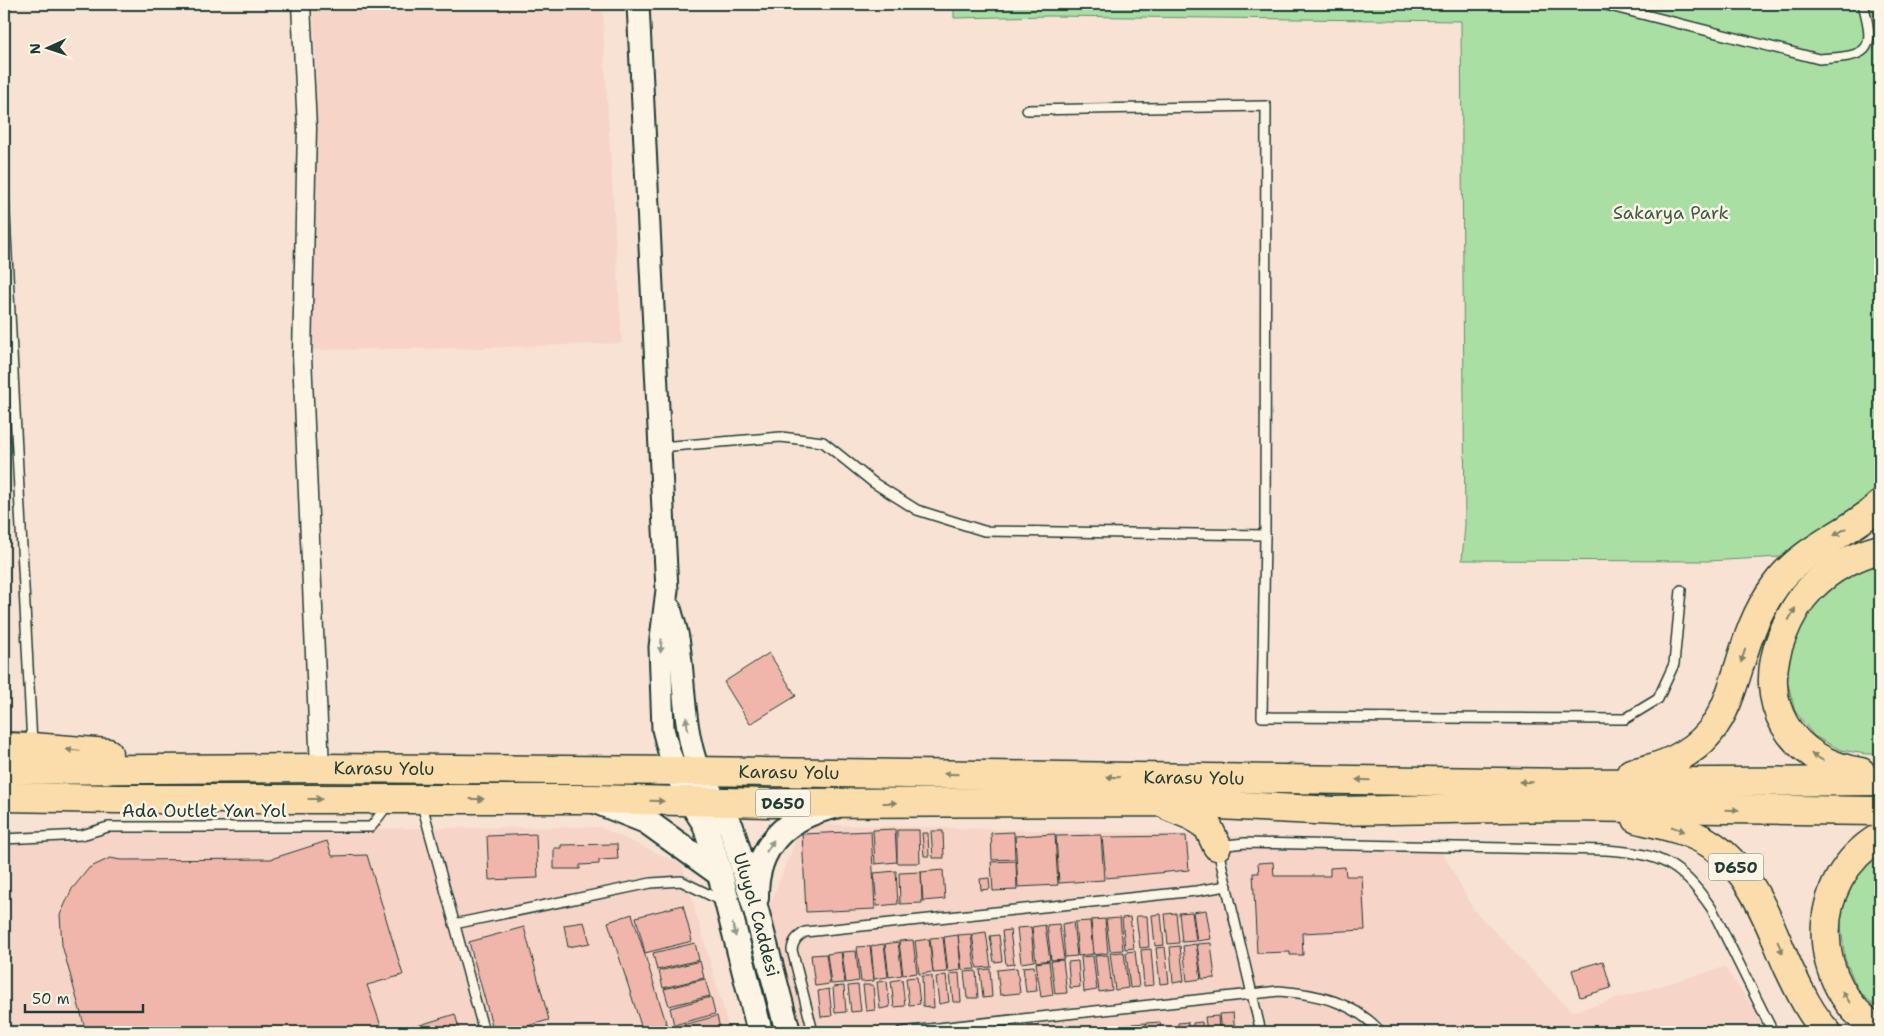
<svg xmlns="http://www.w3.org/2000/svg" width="1884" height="1036" font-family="'Shantell Sans',sans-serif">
	<rect width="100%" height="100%" fill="#f8e2d4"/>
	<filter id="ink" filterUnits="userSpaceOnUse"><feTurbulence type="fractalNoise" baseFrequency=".02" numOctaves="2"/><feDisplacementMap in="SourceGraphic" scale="10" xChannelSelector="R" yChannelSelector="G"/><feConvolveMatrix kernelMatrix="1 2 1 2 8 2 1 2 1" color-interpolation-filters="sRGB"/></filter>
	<g filter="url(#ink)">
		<g fill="#f6d5c8">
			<polygon points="313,4 603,4 604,51 622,343 478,348 310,350 316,65"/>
			<polygon points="802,824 1214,835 1438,844 1474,910 1572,1012 1724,967 1772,1032 799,1032 767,912"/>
			<polygon points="599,827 682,864 730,1032 4,1032 4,831"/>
		</g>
		<g fill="#a9dfa3" stroke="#648e6c">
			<polygon points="954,4 1875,4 1880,38 1880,487 1876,492 1797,544 1780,557 1707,561 1462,560 1465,525 1461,21 1050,16 954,18"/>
			<polygon points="1880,557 1880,754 1866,754 1841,750 1814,736 1795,711 1785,672 1796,625 1832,581"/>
			<polygon points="1880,845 1880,1011 1858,990 1845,959 1839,910 1853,870"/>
		</g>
		<g fill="#f0b6ab" stroke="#1f3d34">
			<polygon points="769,653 796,696 750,724 724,682"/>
			<polygon points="895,829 897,862 875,864 873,830"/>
			<polygon points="897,830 919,830 920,863 897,863"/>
			<polygon points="871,831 875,909 806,912 802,834"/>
			<polygon points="931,831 943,831 944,858 933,858"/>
			<polygon points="1014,832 1015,859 992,860 991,833"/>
			<polygon points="922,833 928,833 929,856 924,856"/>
			<polygon points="536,834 538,878 489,880 487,836"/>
			<polygon points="1055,834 1058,885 1018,887 1015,836"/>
			<polygon points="1101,835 1104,880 1059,883 1056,836"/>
			<polygon points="1186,836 1189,870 1106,878 1102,837"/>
			<polygon points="327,841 332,856 367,855 403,975 367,985 383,1032 86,1032 62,945 60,915 72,889 89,868 110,858 121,860 271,859"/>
			<polygon points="617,844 618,859 599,860 599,864 580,865 580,869 554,869 554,848 561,848 561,845"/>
			<polygon points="1016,861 1017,890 993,891 991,862"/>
			<polygon points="1273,862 1274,876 1330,876 1330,868 1345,867 1346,876 1362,876 1365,930 1302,933 1303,955 1290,955 1290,952 1257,953 1253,873 1259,873 1258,863"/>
			<polygon points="943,870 945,899 923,901 921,872"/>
			<polygon points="896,871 898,904 877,906 874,873"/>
			<polygon points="921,872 922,903 900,904 899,873"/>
			<polygon points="989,878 990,889 981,890 980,879"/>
			<polygon points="683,905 692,941 645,953 636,917"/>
			<polygon points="1206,910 1211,939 1197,941 1193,912"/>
			<polygon points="1192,912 1196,941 1182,942 1179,913"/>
			<polygon points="1176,913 1179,943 1168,944 1165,914"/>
			<polygon points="632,914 669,1032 643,1032 608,922"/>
			<polygon points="1161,914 1164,945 1155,946 1152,915"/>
			<polygon points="1136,916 1147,916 1149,947 1140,948"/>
			<polygon points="1130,917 1134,948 1125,949 1122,918"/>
			<polygon points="1120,918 1123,950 1110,951 1106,919"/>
			<polygon points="1105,919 1108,953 1094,955 1091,920"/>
			<polygon points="1090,921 1093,954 1078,956 1075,922"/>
			<polygon points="584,922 590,943 568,947 564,925"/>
			<polygon points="1073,922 1077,956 1065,957 1062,924"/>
			<polygon points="1059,924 1064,959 1051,960 1047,925"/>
			<polygon points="1045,925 1050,960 1036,962 1032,927"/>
			<polygon points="524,927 549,1020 505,1032 494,1032 469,942"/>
			<polygon points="1031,927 1034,961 1021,963 1017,928"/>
			<polygon points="1010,930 1014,964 1006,965 1002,931"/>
			<polygon points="986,932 991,967 977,968 972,934"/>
			<polygon points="971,934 975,969 962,970 958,935"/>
			<polygon points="958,935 961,970 948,972 944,937"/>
			<polygon points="999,935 1002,961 994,962 990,936"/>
			<polygon points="943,937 947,972 933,973 930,938"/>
			<polygon points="929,939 933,972 919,974 915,941"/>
			<polygon points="913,940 917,973 903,975 899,941"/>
			<polygon points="898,942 902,975 889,977 885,944"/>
			<polygon points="695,943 699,960 657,970 653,953"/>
			<polygon points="1211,943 1215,978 1202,979 1197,944"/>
			<polygon points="884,944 888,977 874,979 871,946"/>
			<polygon points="1196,944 1201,979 1187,981 1183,946"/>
			<polygon points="870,946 874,981 861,982 857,947"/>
			<polygon points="1180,946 1184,981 1173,983 1170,947"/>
			<polygon points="1165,947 1169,983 1160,984 1156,948"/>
			<polygon points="1151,949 1154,985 1144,986 1141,950"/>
			<polygon points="856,951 859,981 846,983 842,952"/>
			<polygon points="1135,951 1139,987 1130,988 1126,952"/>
			<polygon points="841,952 845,983 831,984 827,954"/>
			<polygon points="1124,952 1128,988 1115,990 1110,953"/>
			<polygon points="826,954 830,984 815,986 811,955"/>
			<polygon points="1108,955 1112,990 1099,992 1095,956"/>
			<polygon points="1093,956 1097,990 1084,992 1081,957"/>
			<polygon points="1063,960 1067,993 1055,994 1051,961"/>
			<polygon points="700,961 704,978 663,988 659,971"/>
			<polygon points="1049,961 1053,995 1041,997 1036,963"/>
			<polygon points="1078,961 1080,987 1070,988 1068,962"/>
			<polygon points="1603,961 1611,988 1580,997 1572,970"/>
			<polygon points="1034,966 1037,991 1026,992 1023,967"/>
			<polygon points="1017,968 1020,993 1000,995 997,970"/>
			<polygon points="990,969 992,997 983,998 980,970"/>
			<polygon points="976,971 978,998 967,998 964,972"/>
			<polygon points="959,973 961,1002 953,1002 950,974"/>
			<polygon points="946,975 949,1002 939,1004 936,977"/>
			<polygon points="922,976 932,976 934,1008 923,1006"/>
			<polygon points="917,977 920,1004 909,1005 906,978"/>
			<polygon points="705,979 710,996 669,1006 664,989"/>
			<polygon points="902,979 905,1006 894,1007 891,981"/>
			<polygon points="887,981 890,1007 880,1009 877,982"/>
			<polygon points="858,985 861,1011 851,1012 848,986"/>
			<polygon points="863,985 873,985 875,1010 866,1011"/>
			<polygon points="844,986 846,1012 835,1013 833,987"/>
			<polygon points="829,989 832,1016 821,1017 818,991"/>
			<polygon points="711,997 715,1014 674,1025 670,1008"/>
			<polygon points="1233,1013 1235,1032 1221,1032 1219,1014"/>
			<polygon points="455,1014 460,1032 398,1032"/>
			<polygon points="717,1016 721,1032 676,1032 675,1027"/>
			<polygon points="1218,1016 1219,1032 1207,1032 1205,1017"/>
			<polygon points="1160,1022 1161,1032 1147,1032 1146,1023"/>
			<polygon points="1188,1022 1188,1032 1178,1032 1178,1023"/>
			<polygon points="1202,1022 1203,1032 1193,1032 1193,1023"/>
			<polygon points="1146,1023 1146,1032 1132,1032 1132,1024"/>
			<polygon points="1131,1025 1131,1032 1118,1032 1117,1026"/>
			<polygon points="1116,1027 1116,1032 1102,1032 1102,1028"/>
		</g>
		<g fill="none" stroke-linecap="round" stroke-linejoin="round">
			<g stroke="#1f3d34" stroke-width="12">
				<g id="service">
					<path d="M 1602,4 L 1819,59 C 1867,56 1877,54 1863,4"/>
					<polyline points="1027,110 1266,106 1265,535"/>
					<polyline points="4,196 32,744"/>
					<polyline points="660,447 781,437 823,442 874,483 917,510 984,531 1265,535 1262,717 1625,719 1658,699 1674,664 1681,590"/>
					<polyline points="421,801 484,1032"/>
					<polyline points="4,839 82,835 108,827 371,827 389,803"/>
					<polyline points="454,924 651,883 681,881 724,902"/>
					<path d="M 813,1032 L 792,950 C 793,941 797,937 805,932 L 1196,891 L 1227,886"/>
					<path d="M 901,1032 L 1279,991 C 1318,994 1354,1002 1381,1032"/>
					<path d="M 1261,1032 L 1217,846 L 1245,843 L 1606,850 C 1662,854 1680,863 1712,909 L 1773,1032"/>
				</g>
			</g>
			<g stroke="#1f3d34" stroke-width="21">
				<polyline id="minor" points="301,4 307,128 302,356 320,768"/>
			</g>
			<g stroke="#1f3d34" stroke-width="25">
				<g id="tertiary">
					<polyline points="638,4 667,590 660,647 663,729 669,752 677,772"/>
					<path d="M 670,608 C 673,620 678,633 679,645 C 685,689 683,729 699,771"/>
				</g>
			</g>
			<g stroke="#1f3d34" stroke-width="28">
				<g id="secondary">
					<path id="s1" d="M 699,771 L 715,802 L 731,827 L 756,910 L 788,1032"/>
					<polyline points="677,772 691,802 705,824 720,874 760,1032"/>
					<polyline points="598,802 646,821 720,874"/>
					<path d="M 756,898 C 755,846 787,816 835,806"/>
				</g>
			</g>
			<g stroke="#1f3d34" stroke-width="30">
				<polyline id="primary" points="4,746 32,747"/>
			</g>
			<g stroke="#1f3d34" stroke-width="31">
				<g id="trunk">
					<polyline points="32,747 108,753"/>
					<path id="s2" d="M 4,770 L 320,768 L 689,771 L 1575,783 L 1880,781"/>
					<path d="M 1861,772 C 1790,761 1755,703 1782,636 C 1789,618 1798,601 1812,587 C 1831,568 1854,556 1880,549"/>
					<path d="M 1631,773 C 1754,750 1719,662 1775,586 C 1802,548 1847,535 1880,505"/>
					<polyline points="4,797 117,799 592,799 770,803 1159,802 1335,811 1561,807 1880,811"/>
					<polyline points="1170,807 1192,816 1208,827 1217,846"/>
					<path d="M 1637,819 C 1663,825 1690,830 1712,845 C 1753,872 1769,924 1788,967 C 1799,990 1810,1014 1827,1032"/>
					<path d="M 1880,837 C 1806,881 1809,986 1880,1031"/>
				</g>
			</g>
			<use href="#service" stroke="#fcf5e5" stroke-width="9"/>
			<use href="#minor" stroke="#fcf5e5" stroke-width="18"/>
			<use href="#tertiary" stroke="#fcf5e5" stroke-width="21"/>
			<use href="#secondary" stroke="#fcf5e5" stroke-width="24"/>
			<use href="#primary" stroke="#fbddab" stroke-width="26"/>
			<use href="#trunk" stroke="#fbddab" stroke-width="28"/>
		</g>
		<defs><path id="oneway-solid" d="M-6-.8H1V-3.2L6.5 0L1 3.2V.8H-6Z" transform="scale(1.25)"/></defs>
		<g fill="#82856a">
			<use href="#oneway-solid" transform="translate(1840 532) rotate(149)"/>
			<use href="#oneway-solid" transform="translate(1792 614) rotate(-61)"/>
			<use href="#oneway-solid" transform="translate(1743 656) rotate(108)"/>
			<use href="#oneway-solid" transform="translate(73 750) rotate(-175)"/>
			<use href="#oneway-solid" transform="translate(1817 757) rotate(-150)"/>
			<use href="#oneway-solid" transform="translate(951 774) rotate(-179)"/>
			<use href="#oneway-solid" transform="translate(1113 777) rotate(-179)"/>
			<use href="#oneway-solid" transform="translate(1363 780) rotate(-179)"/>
			<use href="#oneway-solid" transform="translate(1526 782) rotate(-179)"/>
			<use href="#oneway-solid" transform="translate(315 799)"/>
			<use href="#oneway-solid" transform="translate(477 799)"/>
			<use href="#oneway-solid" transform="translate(657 801) rotate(1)"/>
			<use href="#oneway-solid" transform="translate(890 803)"/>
			<use href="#oneway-solid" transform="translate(1732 810) rotate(1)"/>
			<use href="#oneway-solid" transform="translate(1678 829) rotate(20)"/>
			<use href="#oneway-solid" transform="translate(1780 947) rotate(66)"/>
			<use href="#oneway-solid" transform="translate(1846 997) rotate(-124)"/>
		</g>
		<g fill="#8e998c">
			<use href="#oneway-solid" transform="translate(661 646) rotate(94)"/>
			<use href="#oneway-solid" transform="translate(687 724) rotate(-100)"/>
			<use href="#oneway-solid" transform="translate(770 846) rotate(-58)"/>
			<use href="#oneway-solid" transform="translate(734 930) rotate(76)"/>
		</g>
	</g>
	<g text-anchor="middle" stroke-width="5" stroke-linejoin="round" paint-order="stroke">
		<g fill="#fcf5e5" stroke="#617469" stroke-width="1">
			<rect x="755.5" y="789.5" width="55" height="27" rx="4"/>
			<rect x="1708.5" y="853.5" width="55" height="27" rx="4"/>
		</g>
		<g font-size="16" font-weight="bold" fill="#1f3d34">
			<text x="783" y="809">D650</text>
			<text x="1736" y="873">D650</text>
		</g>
		<g font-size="18" fill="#3b5d4a" stroke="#fcf5e5">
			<text x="1671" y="219">Sakarya Park</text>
		</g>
		<g font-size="18" fill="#1f3d34" stroke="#fcf5e5">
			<text dy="6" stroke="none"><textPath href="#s2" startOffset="380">Karasu Yolu</textPath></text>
			<text dy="6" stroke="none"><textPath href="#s2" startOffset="785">Karasu Yolu</textPath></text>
			<text dy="6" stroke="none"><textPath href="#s2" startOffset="1190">Karasu Yolu</textPath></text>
			<text x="204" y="817">Ada Outlet Yan Yol</text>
			<text dy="6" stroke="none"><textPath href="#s1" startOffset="156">Uluyol Caddesi</textPath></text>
		</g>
	</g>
	<rect width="1884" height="1036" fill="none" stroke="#fcf5e5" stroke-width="20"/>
	<rect x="10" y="10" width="1864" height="1016" fill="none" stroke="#1f3d34" stroke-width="2" filter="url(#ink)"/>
	<g transform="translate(48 48) rotate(267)" stroke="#fcf5e5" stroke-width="4" paint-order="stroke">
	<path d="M0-4L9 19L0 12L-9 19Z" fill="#1f3d34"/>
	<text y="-8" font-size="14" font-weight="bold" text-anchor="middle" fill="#1f3d34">N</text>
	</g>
	<path d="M25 1004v8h118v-8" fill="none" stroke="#1f3d34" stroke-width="2.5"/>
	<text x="32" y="1004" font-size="15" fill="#1f3d34" stroke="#fcf5e5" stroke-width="4" paint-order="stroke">50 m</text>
</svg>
